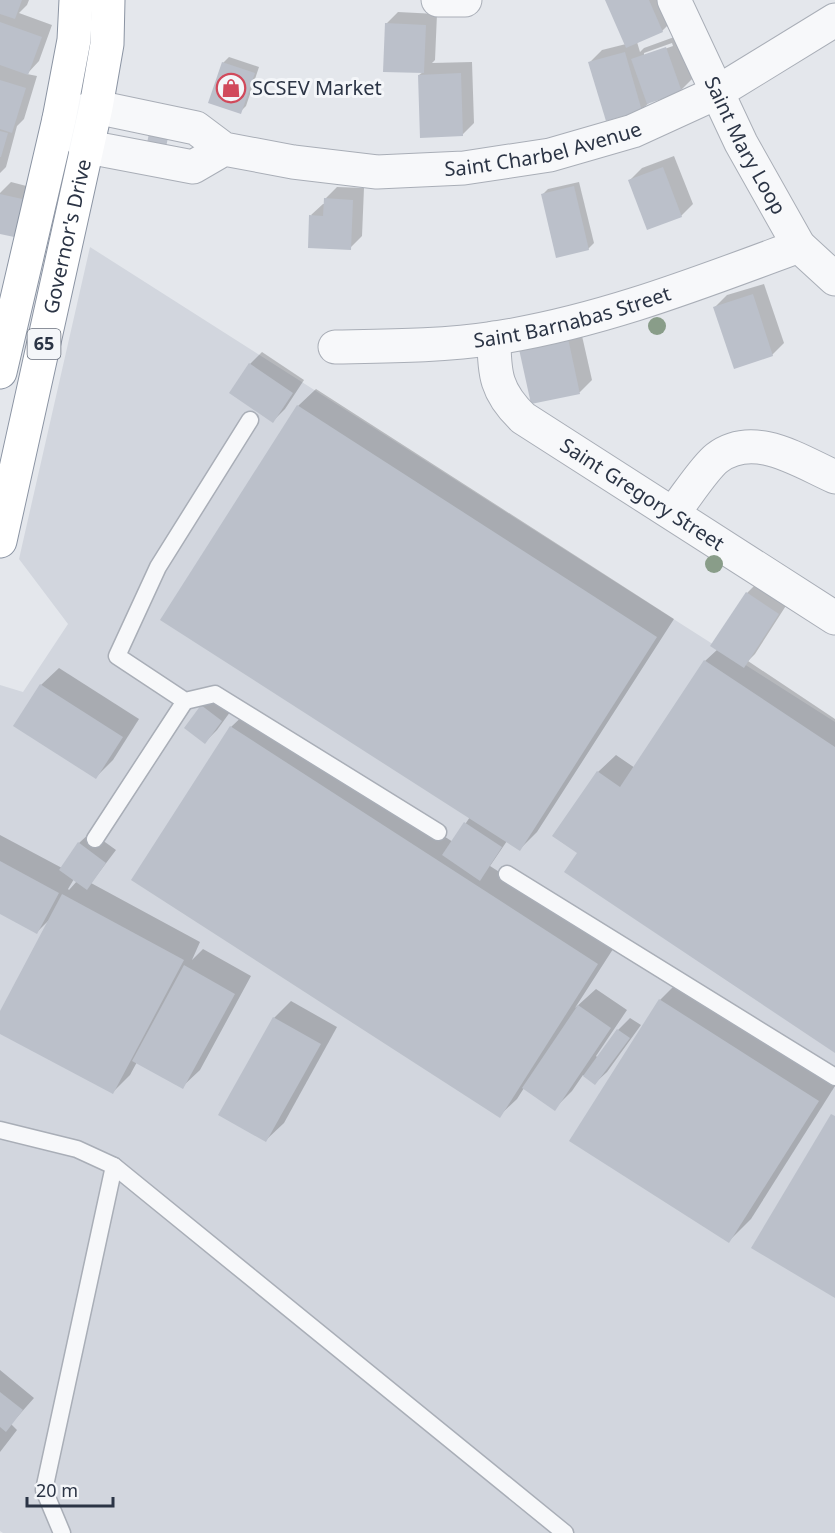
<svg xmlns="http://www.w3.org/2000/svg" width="835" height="1533" font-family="'Noto Sans',sans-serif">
	<rect width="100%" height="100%" fill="#e4e7ec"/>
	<polygon fill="#d2d6de" points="90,247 835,722 835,1533 3,1533 0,1531 0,685 23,692 68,624 19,559"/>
	<g fill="#0003" fill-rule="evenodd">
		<polygon points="0,0 29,0 27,5 19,13 52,25 39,61 27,74 37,76 24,119 17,126 6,167 0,173"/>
		<path d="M 607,0 L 665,0 L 674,19 L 662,31 L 637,42 L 640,52 L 644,48 L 677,36 L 693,78 L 681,90 L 650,102 L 641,110 L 590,62 L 602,50 L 626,44 ZM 672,43 L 673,46 L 644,56 L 644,53 Z"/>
		<polygon points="398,12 437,14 435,60 432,63 472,62 474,123 462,135 419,75 423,72 386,24"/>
		<polygon points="229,57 259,67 246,106 240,112 223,63"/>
		<polygon points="674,156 693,204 681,216 630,180 642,168"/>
		<polygon points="11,182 38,189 0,232 0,193"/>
		<polygon points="579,182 594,243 588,249 542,195 548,189"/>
		<polygon points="337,187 364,188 362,236 350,248 311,215 323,204 325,204 325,199"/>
		<polygon points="764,284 784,343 772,355 715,307 727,295"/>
		<polygon points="580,327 592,380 580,392 532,402 520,349"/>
		<polygon points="262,352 304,380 285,409 273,421 250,364"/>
		<polygon points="316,389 674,619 537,832 520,849 507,841 490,866 615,946 575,1008 596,989 627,1010 596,1056 598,1058 618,1030 630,1018 641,1025 607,1072 595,1083 583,1075 572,1091 554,1109 524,1088 517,1099 499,1116 231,727 249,710 453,842 470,817 298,406"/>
		<polygon points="759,581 789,601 755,654 748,661 835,719 835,1051 579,852 598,772 616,755 635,768 705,661 718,649 747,593"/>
		<polygon points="59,668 139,719 113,760 96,777 41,685"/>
		<polygon points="214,694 233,708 217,730 205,742 186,728 202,706"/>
		<path d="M 91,832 L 116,850 L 91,883 L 200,942 L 192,960 L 203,949 L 251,976 L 200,1070 L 182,1087 L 137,1062 L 130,1075 L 113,1092 L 0,1032 L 0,1014 L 50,919 L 37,932 L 0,912 L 0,835 L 62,868 L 79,843 ZM 74,879 L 77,881 L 69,890 L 68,889 Z"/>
		<polygon points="683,977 835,1075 835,1086 751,1219 729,1241 572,1140 660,1000"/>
		<polygon points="291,1001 337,1027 284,1123 266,1140 274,1018"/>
		<polygon points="0,1370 34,1398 11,1424 17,1430 0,1452"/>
	</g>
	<g fill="#bbc0ca">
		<polygon points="0,0 22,0 15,19 0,14"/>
		<polygon points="605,0 649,0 663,32 626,48"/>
		<polygon points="0,22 42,37 28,75 0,65"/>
		<polygon points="385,23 426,25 424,73 383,72"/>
		<polygon points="666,47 682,92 647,104 631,59"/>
		<polygon points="625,52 642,111 606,121 588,62"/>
		<polygon points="222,62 255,73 241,114 208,103"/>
		<polygon points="461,73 463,136 420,138 418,75"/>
		<polygon points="0,80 26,88 12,133 0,129"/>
		<polygon points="150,129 169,133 166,147 147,143"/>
		<polygon points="0,131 8,133 1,157 0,157"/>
		<polygon points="663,167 682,217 647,230 628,180"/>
		<polygon points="574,186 589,250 556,258 541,194"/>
		<polygon points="0,194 27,200 19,238 0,234"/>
		<polygon points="324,198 353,200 351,250 308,248 309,215 323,216"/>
		<polygon points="753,294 773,356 734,369 713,307"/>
		<polygon points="568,338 580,394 531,404 519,349"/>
		<polygon points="249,363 293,393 273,423 229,393"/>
		<polygon points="297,405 657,637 520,851 160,620"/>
		<polygon points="746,592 779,614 744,668 710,646"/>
		<polygon points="704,660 835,747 835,1053 564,872 577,853 552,836 597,771 620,787"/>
		<polygon points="40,684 123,737 96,779 13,726"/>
		<polygon points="201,705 222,721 205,744 184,728"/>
		<polygon points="230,726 598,964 500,1118 131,880"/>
		<polygon points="464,822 502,847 480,881 442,855"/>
		<polygon points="78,842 106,863 87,890 59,870"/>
		<polygon points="0,861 59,893 37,934 0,914"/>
		<polygon points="62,894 184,960 113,1094 0,1034 0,1011"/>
		<polygon points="184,965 235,994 183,1089 132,1061"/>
		<polygon points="659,999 819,1101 729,1243 569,1141"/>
		<polygon points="578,1005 611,1028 555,1111 522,1088"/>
		<polygon points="273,1017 321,1044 266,1142 218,1115"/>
		<polygon points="617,1029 630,1038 595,1085 583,1076"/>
		<polygon points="831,1114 835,1116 835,1298 751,1248"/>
		<polygon points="0,1392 23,1410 6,1432 0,1427"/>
	</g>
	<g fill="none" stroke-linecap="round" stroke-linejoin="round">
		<g stroke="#a9aeb7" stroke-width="19">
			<g id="service">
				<polyline points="250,420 158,567 117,656 185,701 215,694 438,832"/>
				<polyline points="95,839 185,701"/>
				<polyline points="507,874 835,1077"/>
				<polyline points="0,1130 77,1149 114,1166 565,1533"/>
				<polyline points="62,1533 44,1490 114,1166"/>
			</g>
		</g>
		<g stroke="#a9aeb7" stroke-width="35">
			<g id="minor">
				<polyline points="438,0 465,0"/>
				<path id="s1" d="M 674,0 L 741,143 L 799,246 L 835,279"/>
				<path id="s2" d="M 494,338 C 494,374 496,392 523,418 L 835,618"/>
				<path id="s3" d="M 335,347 C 388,346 442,346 495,338 C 600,322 699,283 799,246"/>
				<path d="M 673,513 C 684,500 704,468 717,458 C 754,430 799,461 835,477"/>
			</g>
		</g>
		<g stroke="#a9aeb7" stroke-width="35">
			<g id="tertiary">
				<path id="s4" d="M 224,149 L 193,167 L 88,147 L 59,119 L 96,107 L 196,128 L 224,149 L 293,162 L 377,172 L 464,168 L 550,155 L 633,131 L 716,93 L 835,20"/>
			</g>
		</g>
		<g stroke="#8b94a3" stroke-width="35">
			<g id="trunk">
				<polyline points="0,372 59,119 74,40 76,0"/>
				<path id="s5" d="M 0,541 L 96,107 L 107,44 L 108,0"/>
			</g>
		</g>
		<use href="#service" stroke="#f7f8fa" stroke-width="16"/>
		<use href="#minor" stroke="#f7f8fa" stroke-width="33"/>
		<use href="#tertiary" stroke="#f7f8fa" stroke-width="33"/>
		<use href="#trunk" stroke="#fff" stroke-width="33"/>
	</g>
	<g fill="#899d89">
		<circle cx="657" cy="326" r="9"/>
		<circle cx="714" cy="564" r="9"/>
	</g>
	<defs>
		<g id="shop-ring" transform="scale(1.5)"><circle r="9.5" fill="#f4f6f9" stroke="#d1495b" stroke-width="1.5"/><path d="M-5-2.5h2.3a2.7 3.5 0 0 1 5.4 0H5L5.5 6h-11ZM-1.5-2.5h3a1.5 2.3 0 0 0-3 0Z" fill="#d1495b"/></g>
	</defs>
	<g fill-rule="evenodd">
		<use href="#shop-ring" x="231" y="88"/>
	</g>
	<g text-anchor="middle" stroke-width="6" stroke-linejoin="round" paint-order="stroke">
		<rect fill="#f4f6f9" stroke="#676e7b" stroke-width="1.5" x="27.5" y="329" width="33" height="30" rx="4.5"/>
		<g font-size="18" font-weight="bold" fill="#2b3445">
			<text x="44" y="350">65</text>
		</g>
		<g font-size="20" fill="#2b3445" stroke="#f4f6f9" text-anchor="start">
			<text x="252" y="95">SCSEV Market</text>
		</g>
		<g font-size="20" fill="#2b3445" stroke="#f4f6f9">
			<text dy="7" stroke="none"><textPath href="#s4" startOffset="682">Saint Charbel Avenue</textPath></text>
			<text dy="7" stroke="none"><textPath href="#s1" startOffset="162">Saint Mary Loop</textPath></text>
			<text dy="7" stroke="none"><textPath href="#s5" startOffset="312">Governor's Drive</textPath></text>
			<text dy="7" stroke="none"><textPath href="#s3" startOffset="240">Saint Barnabas Street</textPath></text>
			<text dy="7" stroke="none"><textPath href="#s2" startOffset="230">Saint Gregory Street</textPath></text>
		</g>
	</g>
	<path d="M27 1497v9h86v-9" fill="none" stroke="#2b3445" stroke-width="3"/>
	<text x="36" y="1497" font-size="18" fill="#2b3445" stroke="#f4f6f9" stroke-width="4.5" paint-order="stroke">20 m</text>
</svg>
